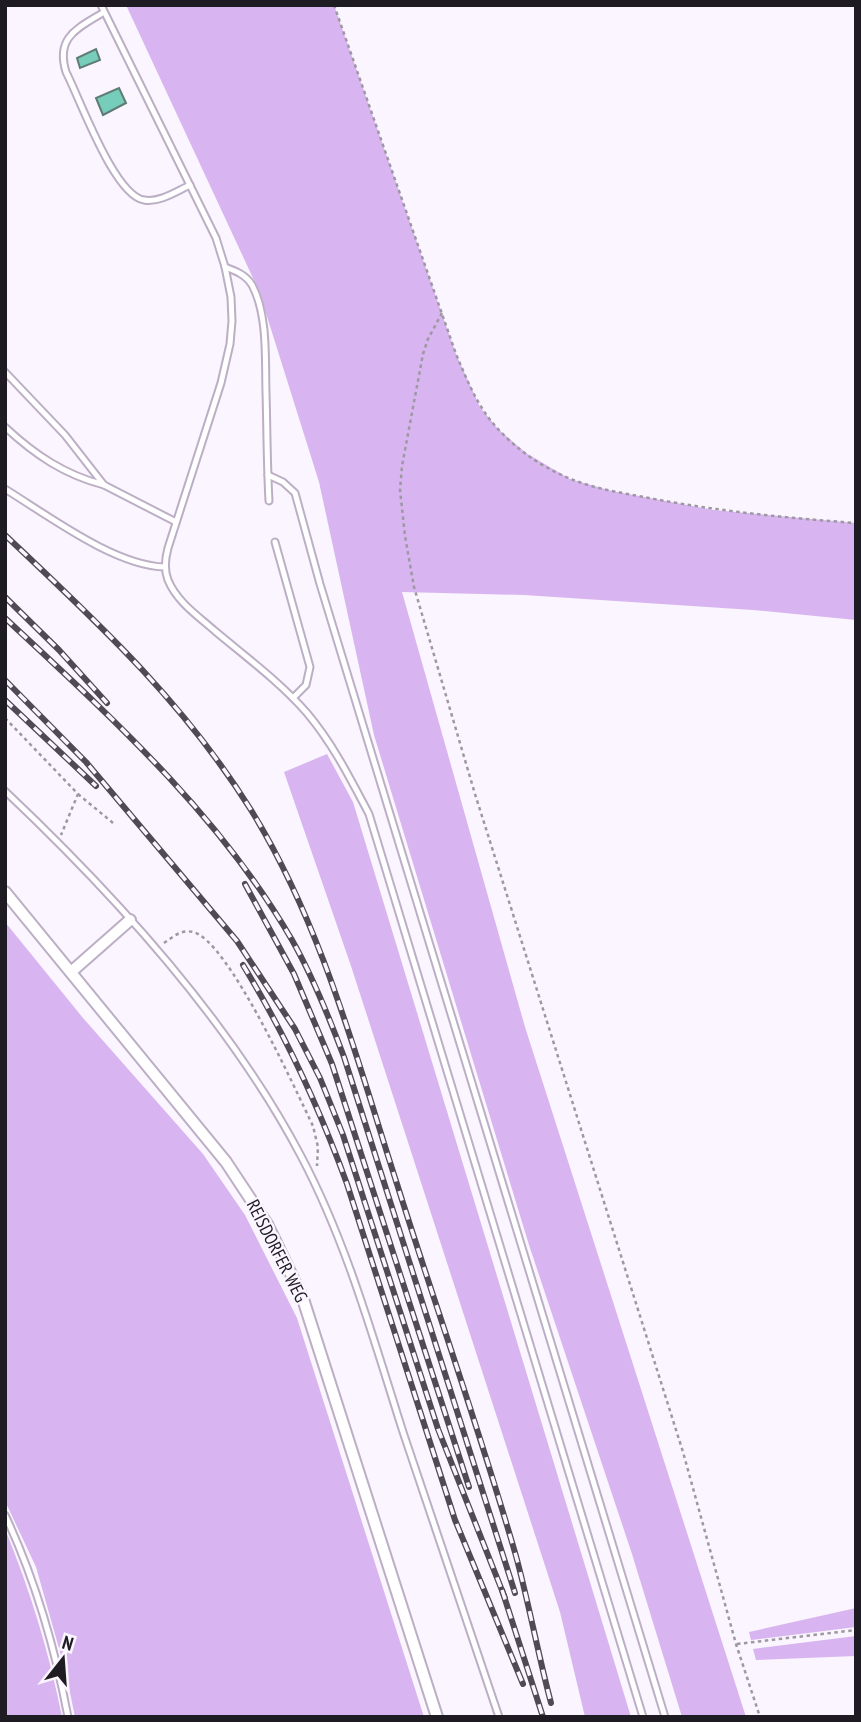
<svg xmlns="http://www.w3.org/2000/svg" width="861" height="1722" font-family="'PT Sans Narrow',sans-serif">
	<rect width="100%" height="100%" fill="#faf5fe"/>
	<g fill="#d8b5f0">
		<polygon points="126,5 334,5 456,354 480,407 498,429 526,453 570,479 612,491 714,510 856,523 856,620 753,610 524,595 402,592 525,1027 746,1717 682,1717 632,1554 529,1245 374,735 319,482 259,291"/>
		<polygon points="327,754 353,802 631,1717 585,1717 560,1612 351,966 284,772"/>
		<polygon points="5,922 83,1018 203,1154 245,1215 297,1318 424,1717 75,1717 66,1673 36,1567 5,1501"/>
		<path d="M 5,1529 C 30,1590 49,1652 62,1717 L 5,1717 Z"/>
		<polygon points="856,1608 856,1627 751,1640 749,1632"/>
		<polygon points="856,1636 856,1656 756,1660 753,1649"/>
	</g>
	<g fill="#76cdba" stroke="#5f7b75" stroke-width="2">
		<polygon points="96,49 100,60 80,68 77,58"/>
		<polygon points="119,88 126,103 103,115 96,98"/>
	</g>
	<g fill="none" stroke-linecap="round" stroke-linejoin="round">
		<g stroke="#bcafc5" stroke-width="9">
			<g id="service">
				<path d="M 101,5 L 216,238 L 225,267 L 231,297 L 232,321 L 230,344 L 221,383 L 168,548 C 165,559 164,570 168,580 C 177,602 198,616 215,631 C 246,657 280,682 307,713 C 333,744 350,778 369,814 L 643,1717"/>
				<path d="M 104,12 C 79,28 55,36 66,72 C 80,99 114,195 144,200 C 159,203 177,191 190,185"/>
				<path d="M 225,267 C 236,271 246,275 252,285 C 268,315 265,359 266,392 C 267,428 267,465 269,501"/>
				<polyline points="5,372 65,435 104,485 176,522"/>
				<path d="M 5,427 C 35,455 65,475 104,485"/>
				<polyline points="268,475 283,482 295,493 320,584 665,1717"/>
				<path d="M 5,489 C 49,516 115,566 165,567"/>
				<polyline points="275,542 310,667 306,685 293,698"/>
				<path d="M 5,791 C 114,894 231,1023 301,1156 C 347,1243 373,1338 403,1432 C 435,1527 467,1622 499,1717"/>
				<path d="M 5,1515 C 35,1579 55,1648 68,1717"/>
			</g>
		</g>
		<g stroke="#bcafc5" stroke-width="14">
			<g id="minor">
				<polyline points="5,892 226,1162 267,1224 303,1299 437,1717"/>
				<polyline points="71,972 130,920"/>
			</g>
		</g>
		<g stroke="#9d98a1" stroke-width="2.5" stroke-dasharray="3.5 3.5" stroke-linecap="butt">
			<path d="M 334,5 L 456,354 C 467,380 477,406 497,428 C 517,450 543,468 571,479 C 595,489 623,493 649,498 C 717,511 786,518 856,523"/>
			<polyline points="442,313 428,339 423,354 402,466 400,490 405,536 414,587 475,794 683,1452 736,1644 760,1717"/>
			<polyline points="5,718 78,794 61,835"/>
			<polyline points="78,794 113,823"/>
			<path d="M 164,943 C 173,937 181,929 193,932 C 228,940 296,1091 313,1126 L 318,1147 L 317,1166"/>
			<polyline points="737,1644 856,1630"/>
		</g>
		<use href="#service" stroke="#fff" stroke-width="5"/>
		<use href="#minor" stroke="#fff" stroke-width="10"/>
		<g stroke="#4f4a53" stroke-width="6">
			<g id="rail">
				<path d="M 5,535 C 97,622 183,701 251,810 C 322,925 356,1057 397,1184 C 436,1308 480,1431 516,1556 C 529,1604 538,1654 551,1703"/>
				<polyline points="5,597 59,650 107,703"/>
				<path d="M 5,618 C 110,716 219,814 292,940 C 313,977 329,1017 344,1057 L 515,1593"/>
				<polyline points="5,680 86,762 237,941 295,1029 320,1078 343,1135 438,1429 505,1598"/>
				<polyline points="5,700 96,786"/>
				<polyline points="245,884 294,974 332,1064 469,1487"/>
				<path d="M 243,965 C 285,1034 319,1107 347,1184 L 455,1520 L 523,1684"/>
				<polyline points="502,1590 543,1717"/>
			</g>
		</g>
		<use href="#rail" stroke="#faf5fe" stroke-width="3.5" stroke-dasharray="10" stroke-linecap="butt"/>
	</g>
	<g text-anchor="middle" stroke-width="5" stroke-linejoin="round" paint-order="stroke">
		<g font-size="18" fill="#1f1b23" stroke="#faf5fe">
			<text transform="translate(277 1251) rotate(63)" y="6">REISDORFER WEG</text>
		</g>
	</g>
	<rect width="861" height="1722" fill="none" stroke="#1f1b23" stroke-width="14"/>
	<g transform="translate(63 1659) rotate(17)" stroke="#faf5fe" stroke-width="5" paint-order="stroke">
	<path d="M0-5L12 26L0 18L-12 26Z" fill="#1f1b23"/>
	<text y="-10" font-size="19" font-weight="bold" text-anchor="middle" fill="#1f1b23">N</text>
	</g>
</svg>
